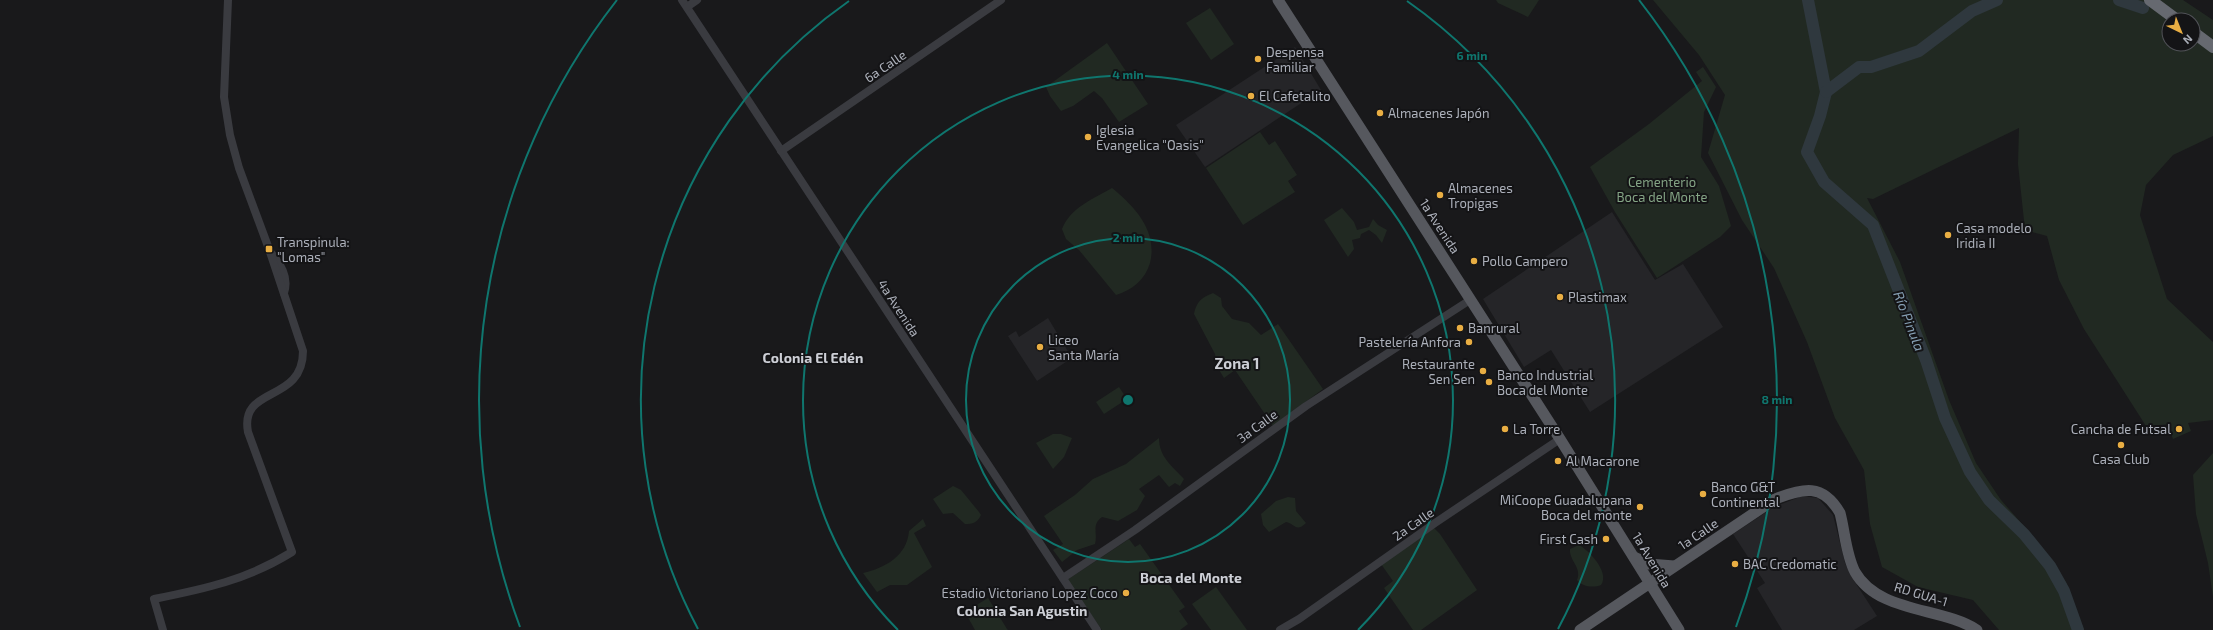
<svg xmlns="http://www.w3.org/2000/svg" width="2213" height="630" font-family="'Exo 2',sans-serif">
	<rect width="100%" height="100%" fill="#19191b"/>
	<g fill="#252528">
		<polygon points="1295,47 1321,90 1205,167 1176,125"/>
		<polygon points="1612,212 1655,280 1683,264 1723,327 1590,412 1551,350 1524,367 1483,299"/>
		<polygon points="1048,318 1072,358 1037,381 1008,336 1016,331 1019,337"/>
		<polygon points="1802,496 1818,498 1833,515 1845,563 1851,576 1877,616 1854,630 1782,630 1757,588 1765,583 1733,534 1774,507"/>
	</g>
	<g fill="#212922" fill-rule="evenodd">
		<polygon points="1496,0 1539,0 1528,17 1498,3"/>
		<path d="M 1653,0 L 2183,0 L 2213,20 L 2213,136 L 2173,155 L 2146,185 L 2140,215 L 2167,299 L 2213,342 L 2213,420 L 2188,423 L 2191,431 L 2173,439 L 2168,426 L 2171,424 L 2146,426 L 2084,329 L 2059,280 L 2047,236 L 2025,230 L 2018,164 L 2019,128 L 1873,199 L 1867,198 L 1900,262 L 1949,400 L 1976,463 L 2001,500 L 2030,533 L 2066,582 L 2084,630 L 1999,630 L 1973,600 L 1918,587 L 1882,567 L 1870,524 L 1864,470 L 1835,418 L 1807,342 L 1774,268 L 1742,220 L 1708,153 L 1725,95 L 1699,55 ZM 2169,20 L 2193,20 L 2193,44 L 2169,44 Z"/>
		<polygon points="1210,8 1234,44 1211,60 1186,23"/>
		<polygon points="1107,43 1148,104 1119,122 1102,98 1094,91 1073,106 1061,111 1050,96 1046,87"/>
		<polygon points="1703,67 1716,87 1704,112 1701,157 1719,186 1731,226 1720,237 1657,278 1615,212 1590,167 1649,124 1702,81 1696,72"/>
		<polygon points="1260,132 1269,145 1275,141 1297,175 1288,181 1295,192 1243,225 1206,168"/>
		<path d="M 1112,188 C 1135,207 1158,231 1150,263 C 1145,280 1132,290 1116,295 L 1079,250 L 1066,239 L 1062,229 C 1071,207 1093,199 1112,188 Z"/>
		<polygon points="1342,208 1354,222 1357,230 1369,227 1373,219 1378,225 1387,230 1382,243 1376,235 1369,230 1361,234 1360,238 1352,240 1354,249 1348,257 1324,220"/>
		<path d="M 1213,293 L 1221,298 L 1222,306 L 1232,319 L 1249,323 L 1261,335 L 1278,324 L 1323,389 L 1273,426 L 1235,370 L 1224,378 L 1216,365 L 1215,354 L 1194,314 C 1197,301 1201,298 1213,293 Z"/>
		<polygon points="1119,387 1127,399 1104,414 1096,402"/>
		<polygon points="1053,434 1061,434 1072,438 1064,457 1053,469 1036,443"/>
		<path d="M 1159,438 C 1159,457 1172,466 1184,479 L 1180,486 L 1175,483 L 1169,487 L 1159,475 L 1139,489 L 1145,496 L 1137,510 L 1118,521 L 1102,517 C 1091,525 1098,532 1095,544 L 1077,550 L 1062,562 L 1053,550 L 1063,544 L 1044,516 L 1075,495 L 1093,479 L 1126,464 Z"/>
		<polygon points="2213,453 2213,597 2208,563 2196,514 2193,475"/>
		<path d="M 953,486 L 961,490 L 979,512 L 981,515 C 977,523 973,524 965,524 L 953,513 L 943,514 L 933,499 Z"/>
		<path d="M 1288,497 L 1295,498 L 1296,511 L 1306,523 C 1296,533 1294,523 1286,522 L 1269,532 L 1263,525 L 1261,514 L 1276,501 Z"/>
		<path d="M 923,519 L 926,526 L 914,533 L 932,567 L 907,585 L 890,585 L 877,592 L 863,573 C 885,568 907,556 909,531 Z"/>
		<polygon points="1434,528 1440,534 1477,590 1421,630 1413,630 1384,588 1393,581 1381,564"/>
		<polygon points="1129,539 1135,547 1140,544 1185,607 1179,611 1188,624 1180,630 1102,630 1067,580"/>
		<path d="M 1579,545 C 1590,551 1610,573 1601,585 C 1594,588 1582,587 1577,580 C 1582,567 1569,561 1570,549 Z"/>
		<polygon points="1216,587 1247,630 1211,630 1192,604"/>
		<polygon points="988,598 1007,629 1008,630 975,630 965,612"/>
	</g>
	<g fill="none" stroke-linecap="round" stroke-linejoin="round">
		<g stroke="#2f383e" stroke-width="12">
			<polyline points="1808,0 1826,92 1820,116 1807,152 1824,182 1873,225 1926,360 1945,418 1970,472 1989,500 2024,534 2050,566 2064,591 2078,630"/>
			<polyline points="2119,0 2143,8"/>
			<polyline points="1826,92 1859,67 1871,67 1919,51 1972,11 1997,0"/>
		</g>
		<g stroke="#3a3b40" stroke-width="8">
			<polyline points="682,0 1097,630"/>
			<polyline points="687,7 697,0"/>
			<polyline points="781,151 1001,0"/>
			<path d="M 271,253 C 281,264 289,278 284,293"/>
			<polyline points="1063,578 1135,530 1306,406 1470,300"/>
			<path d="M 163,630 L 154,599 C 204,589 247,580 292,552 L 248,432 C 239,385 303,404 303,351 L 269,249 L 239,168 L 230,135 L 224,97 L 228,0"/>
			<polyline points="1280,630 1299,619 1435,523 1560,439"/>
		</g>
		<g stroke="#56585e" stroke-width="11">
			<polyline points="1278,0 1560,439 1679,630"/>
			<polyline points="1634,557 1649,564 1674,566"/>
			<path d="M 1580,630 L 1775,499 C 1803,488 1823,483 1840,513 C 1845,532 1846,555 1855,572 C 1878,613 1942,607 1977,630"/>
		</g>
		<g stroke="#666970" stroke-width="12">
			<polyline points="2150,0 2177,20"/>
			<polyline points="2193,32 2213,47"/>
		</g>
	</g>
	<g fill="none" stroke="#0f766e" stroke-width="2">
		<circle cx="1128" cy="400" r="162"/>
		<path d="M898 630A325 325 0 1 1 1358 630"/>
		<path d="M698 629A487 487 0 0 1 849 1M1407 1A487 487 0 0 1 1558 629"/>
		<path d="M520 627A649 649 0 0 1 617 0M1639 0A649 649 0 0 1 1736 627"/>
	</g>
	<g fill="#e9ae43" stroke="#141416" stroke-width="1.5">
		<circle cx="1258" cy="59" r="4"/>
		<circle cx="1251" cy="96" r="4"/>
		<circle cx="1380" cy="113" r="4"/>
		<circle cx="1088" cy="137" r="4"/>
		<circle cx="1440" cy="195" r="4"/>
		<circle cx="1948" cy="235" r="4"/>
		<rect x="265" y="245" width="8" height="8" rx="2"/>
		<circle cx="1474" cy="261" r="4"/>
		<circle cx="1560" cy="297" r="4"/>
		<circle cx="1460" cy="328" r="4"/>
		<circle cx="1469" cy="342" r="4"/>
		<circle cx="1040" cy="347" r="4"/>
		<circle cx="1483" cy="371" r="4"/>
		<circle cx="1489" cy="382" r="4"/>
		<circle cx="1505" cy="429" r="4"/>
		<circle cx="2179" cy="429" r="4"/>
		<circle cx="2121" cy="445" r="4"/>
		<circle cx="1558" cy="461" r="4"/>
		<circle cx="1703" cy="494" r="4"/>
		<circle cx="1640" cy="507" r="4"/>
		<circle cx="1606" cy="539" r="4"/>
		<circle cx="1735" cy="564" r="4"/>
		<circle cx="1126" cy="593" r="4"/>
	</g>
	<g text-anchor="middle" stroke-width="4" stroke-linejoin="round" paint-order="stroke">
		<g font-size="13" fill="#acb0ba" stroke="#141416" text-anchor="start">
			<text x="1266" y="57">Despensa<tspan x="1266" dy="15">Familiar</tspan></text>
			<text x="1259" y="101">El Cafetalito</text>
			<text x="1388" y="118">Almacenes Japón</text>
			<text x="1096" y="135">Iglesia<tspan x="1096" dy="15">Evangelica "Oasis"</tspan></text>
			<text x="1448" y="193">Almacenes<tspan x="1448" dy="15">Tropigas</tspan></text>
			<text x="1956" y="233">Casa modelo<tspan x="1956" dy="15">Iridia II</tspan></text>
			<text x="277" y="247">Transpinula:<tspan x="277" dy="15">"Lomas"</tspan></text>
			<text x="1482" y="266">Pollo Campero</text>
			<text x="1568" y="302">Plastimax</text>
			<text x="1468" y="333">Banrural</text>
			<text x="1048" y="345">Liceo<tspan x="1048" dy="15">Santa María</tspan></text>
			<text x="1461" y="347" text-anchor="end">Pastelería Anfora</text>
			<text x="1475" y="369" text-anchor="end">Restaurante<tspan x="1475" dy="15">Sen Sen</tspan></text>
			<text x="1497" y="380">Banco Industrial<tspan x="1497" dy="15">Boca del Monte</tspan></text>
			<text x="1513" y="434">La Torre</text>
			<text x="2171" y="434" text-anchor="end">Cancha de Futsal</text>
			<text x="2121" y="464" text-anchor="middle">Casa Club</text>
			<text x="1566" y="466">Al Macarone</text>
			<text x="1711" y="492">Banco G&amp;T<tspan x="1711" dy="15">Continental</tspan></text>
			<text x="1632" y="505" text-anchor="end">MiCoope Guadalupana<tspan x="1632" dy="15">Boca del monte</tspan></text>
			<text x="1598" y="544" text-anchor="end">First Cash</text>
			<text x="1743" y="569">BAC Credomatic</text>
			<text x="1118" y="598" text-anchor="end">Estadio Victoriano Lopez Coco</text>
		</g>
		<g font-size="13" fill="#acb0ba" stroke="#141416">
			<text transform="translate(885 66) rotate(-34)" y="5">6a Calle</text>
			<text transform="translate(1440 226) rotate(57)" y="5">1a Avenida</text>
			<text transform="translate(899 308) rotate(57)" y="5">4a Avenida</text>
			<text transform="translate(1257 426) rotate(-36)" y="5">3a Calle</text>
			<text transform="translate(1413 524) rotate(-35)" y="5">2a Calle</text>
			<text transform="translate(1698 534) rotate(-34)" y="5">1a Calle</text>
			<text transform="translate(1652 560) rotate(59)" y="5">1a Avenida</text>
			<text transform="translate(1921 594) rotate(17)" y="5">RD GUA-1</text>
		</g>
		<g font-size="13" fill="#84a485" stroke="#141416">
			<text x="1662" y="187">Cementerio<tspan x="1662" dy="15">Boca del Monte</tspan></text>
		</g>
		<g font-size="14" font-style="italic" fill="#859eb2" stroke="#141416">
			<text transform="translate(1909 321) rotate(69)" y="5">Río Pinula</text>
		</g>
		<g font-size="14" font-weight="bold" fill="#cdcfd6" stroke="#141416">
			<text x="813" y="363">Colonia El Edén</text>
			<text x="1191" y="583">Boca del Monte</text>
			<text x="1022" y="616">Colonia San Agustin</text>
		</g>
		<g font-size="15" font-weight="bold" fill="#cdcfd6" stroke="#141416">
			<text x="1237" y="369">Zona 1</text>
		</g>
	</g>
	<circle cx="1128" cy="400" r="6" fill="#0f766e" stroke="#141416" stroke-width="2"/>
	<g font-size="12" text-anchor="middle" font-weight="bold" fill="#0f766e" stroke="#141416" stroke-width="4" stroke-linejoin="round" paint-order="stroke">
		<text x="1472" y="60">6 min</text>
		<text x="1128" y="79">4 min</text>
		<text x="1128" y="242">2 min</text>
		<text x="1777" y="404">8 min</text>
	</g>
	<g transform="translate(2181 32) rotate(137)"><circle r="19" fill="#141416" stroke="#515258"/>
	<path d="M0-3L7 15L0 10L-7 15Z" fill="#e9ae43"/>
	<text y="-6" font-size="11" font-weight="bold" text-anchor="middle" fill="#acb0ba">N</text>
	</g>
</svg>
